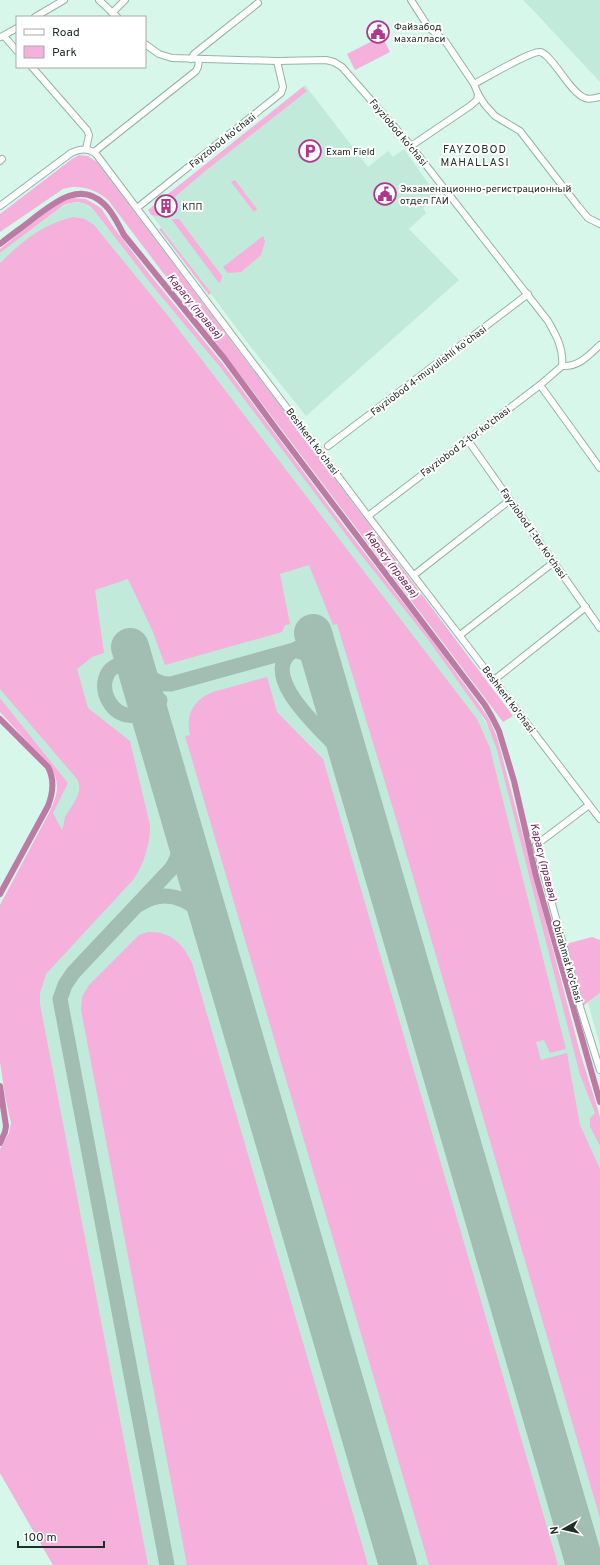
<svg xmlns="http://www.w3.org/2000/svg" width="600" height="1565" font-family="Overpass,sans-serif">
	<rect width="100%" height="100%" fill="#d6f7ea"/>
	<g fill="#c1eadb">
		<polygon points="523,0 600,0 600,82 532,9"/>
		<polygon points="305,85 368,167 388,151 393,157 404,149 437,196 423,208 426,213 409,229 459,280 306,416 247,342 148,210"/>
		<polygon points="70,203 83,203 93,209 155,289 220,367 358,551 427,638 479,711 492,734 497,750 529,874 563,1001 580,1075 596,1114 590,1118 590,1127 600,1146 600,1565 53,1565 0,1473 0,1165 21,1133 0,915 68,783 0,698 0,253 62,207"/>
		<polygon points="600,993 600,1046 588,1003"/>
	</g>
	<g fill="#f5b0db">
		<polygon points="382,36 390,52 355,70 347,54"/>
		<polygon points="303,87 307,91 204,172 163,207 166,211 159,216 151,215 148,210"/>
		<path d="M 79,155 L 88,156 L 97,162 L 513,716 L 503,722 L 108,200 C 95,189 80,184 63,189 L 0,232 L 0,214 L 72,159 Z"/>
		<polygon points="235,180 257,209 254,212 231,182"/>
		<path d="M 73,198 L 86,199 L 101,208 L 114,228 L 151,276 L 223,364 L 340,521 L 429,636 L 481,707 L 489,719 L 497,737 L 580,1052 L 598,1110 L 600,1118 L 600,1146 L 590,1127 L 590,1118 L 595,1113 L 580,1075 L 497,750 L 486,721 L 427,638 L 358,551 L 220,367 L 155,289 L 93,209 C 84,201 75,201 64,205 L 0,253 L 0,249 C 17,236 55,202 73,198 Z"/>
		<path d="M 73,217 L 85,219 L 94,225 L 169,317 L 477,719 L 490,748 L 493,761 L 566,1049 L 550,1053 L 544,1040 L 536,1042 L 541,1060 L 567,1053 L 580,1125 L 600,1169 L 600,1518 L 397,822 L 337,624 L 333,625 L 309,565 L 280,574 L 290,624 L 285,625 L 282,632 L 165,665 L 153,632 L 128,579 L 95,590 L 104,653 L 92,657 L 77,669 L 88,708 L 130,741 L 150,825 C 150,845 144,864 133,880 L 46,974 L 40,993 L 40,1004 L 148,1565 L 53,1565 L 0,1473 L 0,1149 L 9,1133 L 11,1123 L 5,1096 L 0,1062 L 0,905 L 50,811 C 57,796 61,783 51,768 L 0,712 L 0,698 L 68,783 L 53,813 L 62,830 C 64,826 64,821 65,817 C 71,806 85,792 77,779 L 0,689 L 0,263 C 23,241 41,225 73,217 Z"/>
		<polygon points="174,219 179,219 222,276 221,281 219,283 172,220"/>
		<polygon points="161,228 211,293 209,295 159,229"/>
		<polygon points="263,236 265,241 261,255 241,272 228,273 223,267"/>
		<path d="M 267,677 L 277,712 L 323,759 L 558,1565 L 429,1565 L 185,736 L 190,735 C 185,715 194,699 213,692 Z"/>
		<path d="M 148,932 C 171,931 183,944 192,963 L 368,1565 L 187,1565 L 81,1010 L 82,997 L 89,985 L 139,935 Z"/>
		<polygon points="592,937 600,940 600,993 583,1006 566,944"/>
	</g>
	<g fill="none" stroke-linecap="round" stroke-linejoin="round">
		<g stroke="#bd7aa5" stroke-width="6">
			<path d="M 0,244 C 11,235 23,227 34,218 C 55,202 80,181 104,204 C 113,212 118,224 124,235 L 224,358 L 277,430 L 485,705 L 492,717 L 499,731 L 514,781 L 536,876 L 600,1102"/>
			<path d="M 0,719 L 48,767 C 55,780 53,793 48,806 L 0,894"/>
			<polyline points="0,1086 6,1126 5,1132 0,1143"/>
		</g>
		<g stroke="#a2bdb2" stroke-width="15">
			<path d="M 298,648 C 249,671 328,736 345,755 C 348,759 350,764 352,768"/>
			<polyline points="328,658 331,668 329,690"/>
			<path d="M 159,702 C 114,745 84,672 122,664 C 140,659 149,686 171,684 L 294,650 C 307,652 316,659 323,670"/>
			<polyline points="157,740 154,718 160,700"/>
			<path d="M 140,904 C 169,885 200,903 213,931"/>
			<path d="M 167,1565 L 60,999 L 65,985 L 73,973 L 171,869 C 182,852 183,836 179,816"/>
		</g>
		<g stroke="#a2bdb2" stroke-width="38">
			<polyline points="313,633 585,1565"/>
			<polyline points="130,647 398,1565"/>
		</g>
		<g stroke="#95b4a8" stroke-width="8">
			<g id="minor">
				<polyline points="99,0 117,17"/>
				<polyline points="411,0 429,28 445,41 474,84 478,94 485,105 495,116 520,131 578,206 588,218 600,224"/>
				<polyline points="112,13 125,0"/>
				<polyline points="35,17 64,0"/>
				<polyline points="4,36 17,51"/>
				<polyline points="1,37 17,28"/>
				<path d="M 145,44 L 159,54 L 172,58 L 277,61 L 326,60 L 334,62 L 342,67 L 411,146 L 548,321 C 556,335 564,349 562,366"/>
				<polyline points="191,59 194,54 258,3"/>
				<polyline points="32,67 87,130 89,135 86,149"/>
				<path d="M 474,84 C 486,78 530,51 540,52 C 552,54 570,93 585,98 C 590,100 595,98 600,97"/>
				<polyline points="411,146 470,106 477,100 478,94"/>
				<polyline points="94,152 196,71 198,67 199,59"/>
				<polyline points="0,161 2,159"/>
				<path d="M 0,206 L 71,153 C 79,149 88,147 96,154 L 368,516 L 600,819"/>
				<polyline points="137,208 281,93 283,87 277,61"/>
				<path d="M 562,366 C 579,367 588,356 600,345"/>
				<polyline points="540,385 600,468"/>
				<polyline points="467,439 600,628"/>
				<polyline points="328,446 528,294"/>
				<polyline points="368,516 540,385 562,366"/>
				<polyline points="414,575 510,500"/>
				<polyline points="460,635 554,562"/>
				<polyline points="494,680 586,607"/>
				<polyline points="589,805 536,845 581,1010 600,1070"/>
			</g>
		</g>
		<use href="#minor" stroke="#fff" stroke-width="6"/>
	</g>
	<defs>
		<g id="civic-ring" transform="scale(1.15)"><circle r="9.5" fill="#fff" stroke="#af378c" stroke-width="1.5"/><path d="M-.6-6.5H3V-4.5H.6V-3L4-1V1h2V6H-6V1h2V-1L-.6-3ZM-1.2 2.5V6h2.4V2.5Z" fill="#af378c"/></g>
		<g id="parking-ring" transform="scale(1.15)"><circle r="9.5" fill="#fff" stroke="#af378c" stroke-width="1.5"/><path d="M-3.5-5.5H1a3.5 3.5 0 0 1 0 7H-1V5.5H-3.5ZM-1-3.4V-.6H.8a1.4 1.4 0 0 0 0-2.8Z" fill="#af378c"/></g>
		<g id="building-ring" transform="scale(1.15)"><circle r="9.5" fill="#fff" stroke="#af378c" stroke-width="1.5"/><path d="M-4-6H4V6H1V3H-1V6H-4ZM-2.5-4.3h1.7v1.8h-1.7ZM.8-4.3h1.7v1.8H.8ZM-2.5-1h1.7V.8h-1.7ZM.8-1h1.7V.8H.8Z" fill="#af378c"/></g>
	</defs>
	<g fill-rule="evenodd">
		<use href="#civic-ring" x="378" y="32"/>
		<use href="#parking-ring" x="310" y="151"/>
		<use href="#civic-ring" x="385" y="194"/>
		<use href="#building-ring" x="166" y="206"/>
	</g>
	<g text-anchor="middle" stroke-width="4" stroke-linejoin="round" paint-order="stroke">
		<g font-size="10" fill="#222e2a" stroke="#fff" text-anchor="start">
			<text x="394" y="30">Файзабод<tspan x="394" dy="12">махалласи</tspan></text>
			<text x="326" y="155">Exam Field</text>
			<text x="400" y="192">Экзаменационно-регистрационный<tspan x="400" dy="12">отдел ГАИ</tspan></text>
			<text x="182" y="210">КПП</text>
		</g>
		<g font-size="10" fill="#222e2a" stroke="#fff">
			<text transform="translate(399 132) rotate(50)" y="4">Fayziobod ko'chasi</text>
			<text transform="translate(222 140) rotate(-38)" y="4">Fayzobod ko'chasi</text>
			<text transform="translate(428 370) rotate(-37)" y="4">Fayziobod 4-muyulishli koʻchasi</text>
			<text transform="translate(313 441) rotate(53)" y="4">Beshkent ko'chasi</text>
			<text transform="translate(465 441) rotate(-37)" y="4">Fayziobod 2-tor ko'chasi</text>
			<text transform="translate(534 533) rotate(55)" y="4">Fayziobod 1-tor ko'chasi</text>
			<text transform="translate(509 699) rotate(53)" y="4">Beshkent ko'chasi</text>
			<text transform="translate(568 961) rotate(74)" y="4">Obirahmat ko'chasi</text>
		</g>
		<g font-size="11" letter-spacing="1" fill="#222e2a" stroke="#fff">
			<text x="475" y="153">FAYZOBOD<tspan x="475" dy="13">MAHALLASI</tspan></text>
		</g>
		<g font-size="11" font-style="italic" fill="#6d1d56" stroke="#fff">
			<text transform="translate(195 306) rotate(51)" y="4">Карасу (правая)</text>
			<text transform="translate(392 564) rotate(53)" y="4">Карасу (правая)</text>
			<text transform="translate(544 862) rotate(76)" y="4">Карасу (правая)</text>
		</g>
	</g>
	<rect x="16" y="16" width="130" height="52" fill="#ffffff" stroke="#a7abaa"/>
	<rect x="24" y="29" width="20" height="6" fill="#ffffff" stroke="#a7abaa"/>
	<text x="52" y="36" font-size="12" fill="#222e2a">Road</text>
	<rect x="24" y="46" width="20" height="12" fill="#f5b0db" stroke="#a7abaa"/>
	<text x="52" y="56" font-size="12" fill="#222e2a">Park</text>
	<g transform="translate(564 1529) rotate(262)" stroke="#ffffff" stroke-width="3" paint-order="stroke">
	<path d="M0-3L7 15L0 10L-7 15Z" fill="#222e2a"/>
	<text y="-6" font-size="11" font-weight="bold" text-anchor="middle" fill="#222e2a">N</text>
	</g>
	<path d="M18 1541v6h86v-6" fill="none" stroke="#222e2a" stroke-width="2"/>
	<text x="24" y="1541" font-size="12" fill="#222e2a" stroke="#ffffff" stroke-width="3" paint-order="stroke">100 m</text>
</svg>
